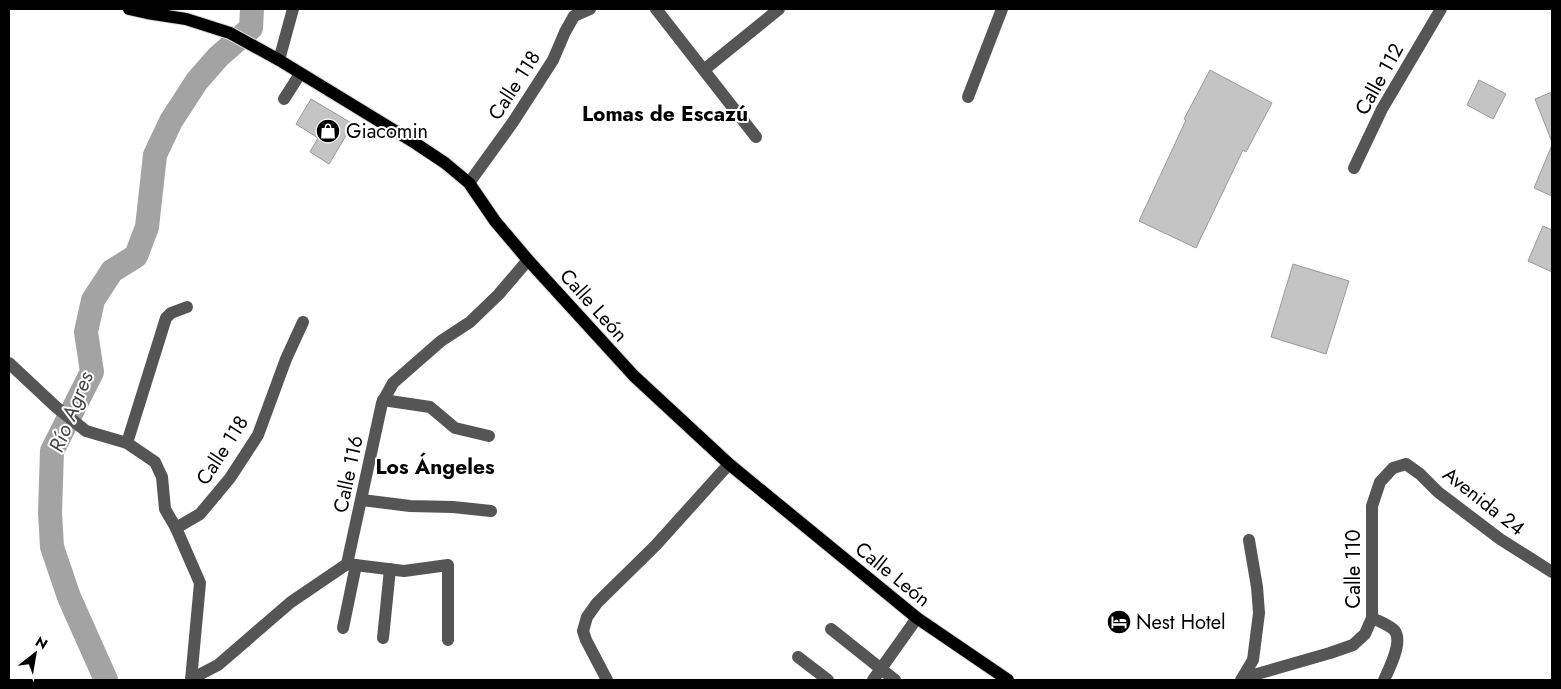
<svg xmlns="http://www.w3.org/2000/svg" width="1561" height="689" font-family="Jost,sans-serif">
	<rect width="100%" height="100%" fill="#fff"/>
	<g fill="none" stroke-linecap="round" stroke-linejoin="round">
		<polyline stroke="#a3a3a3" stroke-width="24" points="106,680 69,597 52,547 50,513 52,451 92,372 86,332 93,300 112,271 136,256 147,227 155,155 171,121 197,81 218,57 251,28 252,9"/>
	</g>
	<g fill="#c4c4c4" stroke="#999">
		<polygon points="1210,70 1272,103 1246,152 1243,150 1196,248 1139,221 1186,120 1184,119"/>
		<polygon points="1479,80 1506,94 1493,119 1467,105"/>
		<polygon points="1552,92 1552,142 1535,99"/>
		<polygon points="311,99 353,124 329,164 310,152 318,138 296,124"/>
		<polygon points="1552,145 1552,196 1534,188"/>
		<polygon points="1543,226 1552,230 1552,272 1528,261"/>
		<polygon points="1293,264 1349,281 1326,354 1271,337"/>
	</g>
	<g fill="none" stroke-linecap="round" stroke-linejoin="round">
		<g stroke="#dbdbdb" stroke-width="14">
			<polyline id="major" points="129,9 147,13 186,19 230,33 279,60 415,143 445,163 469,183 495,221 528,260 634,376 729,464 917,618 1008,680"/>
		</g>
		<g stroke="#555" stroke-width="12">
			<polyline points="656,9 756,137"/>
			<polyline points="279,60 293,9"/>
			<polyline points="705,69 779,9"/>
			<polyline points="968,97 1002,9"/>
			<polyline points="284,99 300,74"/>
			<polyline points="1354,168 1382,109 1441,9"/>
			<polyline points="469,183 513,122 553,60 565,32 574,16 590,9"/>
			<polyline points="9,363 56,407 86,431 127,443 155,462 162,477 165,509 176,528 200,583 191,680"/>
			<polyline points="383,400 430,407 455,428 489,436"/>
			<polyline points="127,443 166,318 171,313 187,307"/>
			<polyline points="362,500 410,506 453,507 491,511"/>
			<polyline points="176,528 200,514 230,478 258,435 286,359 303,322"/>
			<polyline points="347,564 404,571 448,565 448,640"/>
			<path d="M 1372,618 C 1379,621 1387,624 1393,629 C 1405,639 1389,669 1384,680"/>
			<polyline points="343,628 356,565"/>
			<polyline points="831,629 895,680"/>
			<polyline points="383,638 390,569"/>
			<polyline points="798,657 828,680"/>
			<polyline points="1243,678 1330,653 1353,645 1365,634 1372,618 1372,506 1380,482 1393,468 1406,464 1420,474 1438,492 1500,539 1552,572"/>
			<polyline points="191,679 218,665 291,602 347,564 382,403 393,383 441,341 470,322 499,294 528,260"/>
			<polyline points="607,680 586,640 583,631 587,617 597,603 656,545 729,464"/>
			<polyline points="873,680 917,618"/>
			<polyline points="1241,680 1253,660 1259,613 1257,587 1249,540"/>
		</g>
		<use href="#major" stroke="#000" stroke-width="12"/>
	</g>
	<defs>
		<g id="shop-disc" transform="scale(1.25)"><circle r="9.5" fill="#000" stroke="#fff"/><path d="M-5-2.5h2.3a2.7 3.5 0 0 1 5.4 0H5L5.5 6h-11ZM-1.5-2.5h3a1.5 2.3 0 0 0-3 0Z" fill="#fff"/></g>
		<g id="hotel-disc" transform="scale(1.25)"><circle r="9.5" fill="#000" stroke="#fff"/><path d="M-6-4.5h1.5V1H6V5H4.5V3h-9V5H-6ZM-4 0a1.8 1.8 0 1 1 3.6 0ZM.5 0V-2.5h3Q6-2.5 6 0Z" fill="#fff"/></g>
	</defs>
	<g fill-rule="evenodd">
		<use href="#shop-disc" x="328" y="131"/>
		<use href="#hotel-disc" x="1119" y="622"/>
	</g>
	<g text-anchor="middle" stroke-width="4" stroke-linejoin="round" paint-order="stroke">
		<g font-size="20" fill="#000" stroke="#fff">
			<text transform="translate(1379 79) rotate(-61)" y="7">Calle 112</text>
			<text transform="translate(514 85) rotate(-57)" y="7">Calle 118</text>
			<text transform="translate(594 305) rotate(48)" y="7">Calle León</text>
			<text transform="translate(222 450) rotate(-57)" y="7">Calle 118</text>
			<text transform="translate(348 474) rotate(-78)" y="7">Calle 116</text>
			<text transform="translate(1484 501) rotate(38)" y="7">Avenida 24</text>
			<text transform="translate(1353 569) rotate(-90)" y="7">Calle 110</text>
			<text transform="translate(893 574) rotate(39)" y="7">Calle León</text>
		</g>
		<g font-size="20" fill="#000" stroke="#fff" text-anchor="start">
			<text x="346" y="138">Giacomin</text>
			<text x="1136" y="629">Nest Hotel</text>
		</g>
		<g font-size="21" font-weight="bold" fill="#000" stroke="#fff">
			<text x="665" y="121">Lomas de Escazú</text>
			<text x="435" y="474">Los Ángeles</text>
		</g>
		<g font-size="21" font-style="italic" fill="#444" stroke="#fff">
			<text transform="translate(71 412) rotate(-68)" y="7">Río Agres</text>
		</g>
	</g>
	<rect width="1561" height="689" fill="none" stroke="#000000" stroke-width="20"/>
	<g transform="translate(35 654) rotate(31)" stroke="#ffffff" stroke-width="4" paint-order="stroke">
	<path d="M0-4L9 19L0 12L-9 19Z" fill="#000000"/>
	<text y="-8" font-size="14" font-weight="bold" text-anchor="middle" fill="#000000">N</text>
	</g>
</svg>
